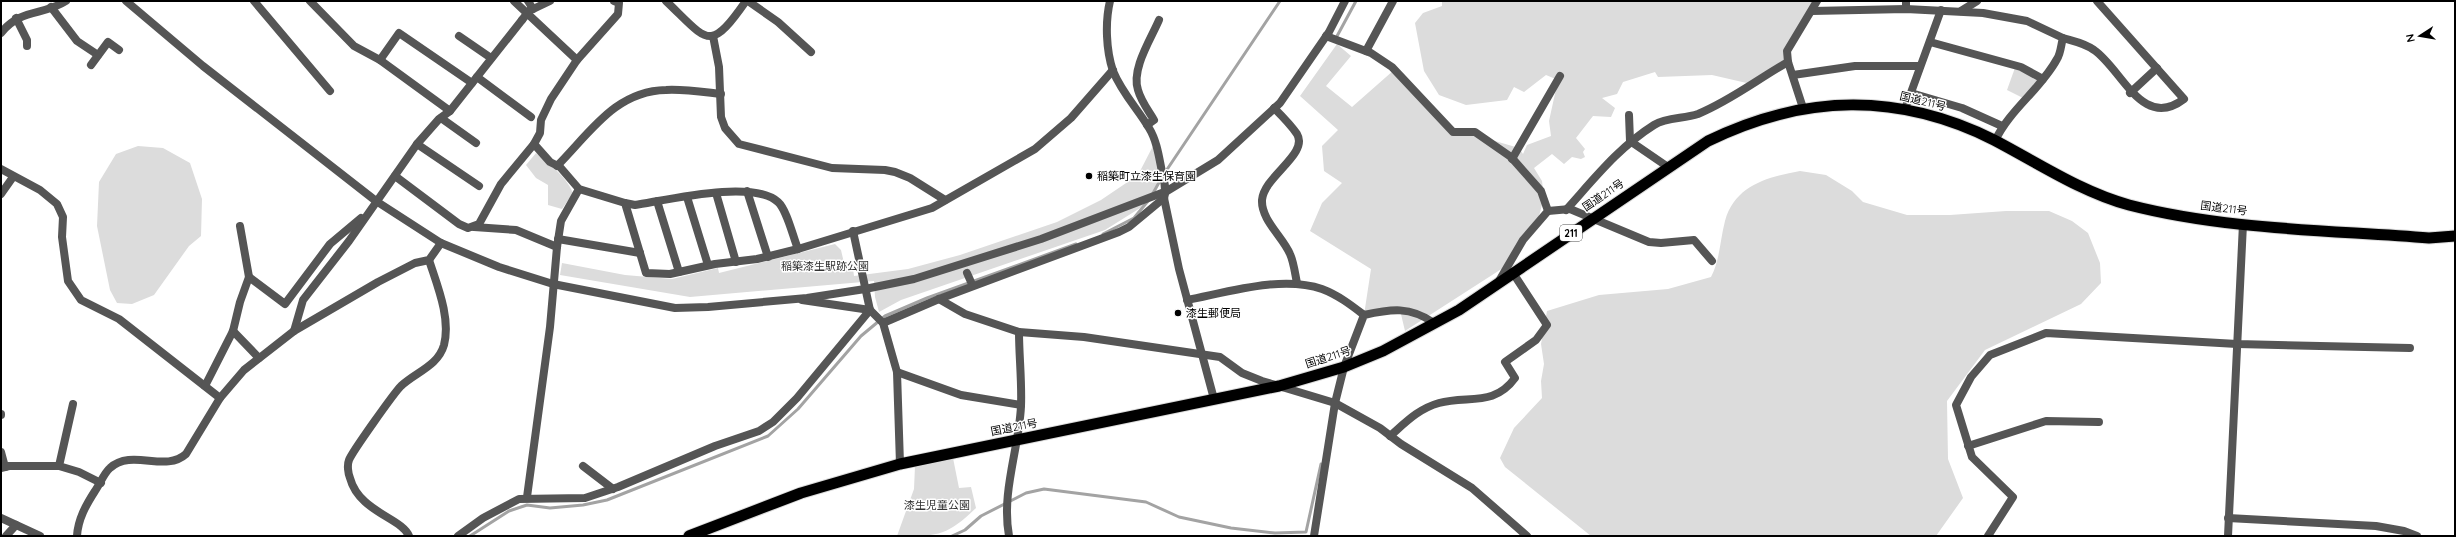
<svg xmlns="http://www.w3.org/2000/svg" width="2456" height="537" font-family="Quicksand,'Noto Sans JP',sans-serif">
	<rect width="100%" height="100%" fill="#fff"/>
	<g fill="#dcdcdc">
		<polygon points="1442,1 1817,1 1789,43 1788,62 1751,84 1712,75 1658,77 1655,72 1623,82 1617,94 1602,98 1615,108 1611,117 1593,116 1576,138 1585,149 1583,152 1585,157 1581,159 1572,157 1564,164 1552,154 1534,168 1542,181 1544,197 1538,220 1503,268 1405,331 1400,310 1364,315 1371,269 1310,231 1322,203 1342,183 1324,171 1322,146 1338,130 1300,96 1337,44 1351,56 1326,86 1352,107 1394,70 1447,127 1519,148 1523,154 1527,145 1551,136 1549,121 1558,80 1546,75 1524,92 1514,87 1507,100 1466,105 1439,95 1424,71 1415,23 1423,13 1442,6"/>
		<polygon points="2016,65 2043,79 2025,99 2007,90"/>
		<polygon points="1154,144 1162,179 1145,205 1105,230 901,300 879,312 875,297 874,281 690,297 560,275 562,263 625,275 672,279 718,268 719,273 835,244 841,250 844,263 852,261 854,276 908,269 960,255 1057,222 1101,200 1138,175"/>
		<polygon points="138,146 163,148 190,163 202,199 201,236 189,246 154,295 132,304 117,303 110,290 97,226 99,182 116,154"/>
		<path d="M 536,153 C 550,165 565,175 573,193 L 562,209 L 548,205 L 548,185 L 536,178 L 526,165 Z"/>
		<path d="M 1800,171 L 1826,175 L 1852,191 L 1863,202 L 1907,215 L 1950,215 L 2006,211 L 2049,211 L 2072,221 L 2088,233 L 2100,263 L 2101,283 L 2081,304 L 1985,350 L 1947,401 L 1948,459 L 1963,498 L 1936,536 L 1591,536 L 1505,467 L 1500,458 L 1514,428 L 1542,398 L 1541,381 L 1544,364 L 1541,344 L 1547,311 L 1599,295 L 1668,289 L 1711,277 C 1720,260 1720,240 1725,221 C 1735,185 1768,177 1800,171 Z"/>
		<path d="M 953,458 L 959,488 L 971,487 L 976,508 C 946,537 937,536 897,536 L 914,489 L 915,466 Z"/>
	</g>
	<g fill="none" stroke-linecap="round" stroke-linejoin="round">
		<g stroke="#a3a3a3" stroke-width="3">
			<polyline points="1336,38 1356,1"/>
			<polyline points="1164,174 1280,1"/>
			<polyline points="1152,195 1161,179"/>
			<polyline points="1103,234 1134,218 1148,201"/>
			<polyline points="470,536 509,511 527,505 550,508 583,505 607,500 768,436 798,409 861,336 885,316 927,298 1076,244"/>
			<polyline points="952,536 965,530 981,516 1026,493 1044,489 1146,502 1179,517 1231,528 1275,533 1306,532 1321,464"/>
		</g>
		<g stroke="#dbdbdb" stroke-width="13">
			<path id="trunk" d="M 689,536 L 801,493 L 900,464 L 1279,386 L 1344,367 L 1383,351 L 1459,310 L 1708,141 C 1804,94 1898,92 1994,140 C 2038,163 2081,192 2129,205 C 2226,230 2330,230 2429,238 L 2455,236"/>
		</g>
		<g stroke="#555" stroke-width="8">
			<polyline points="254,1 330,91"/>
			<polyline points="310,1 354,46 380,60 450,111"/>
			<polyline points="528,1 533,9"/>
			<path d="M 666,1 C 708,41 709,54 746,1"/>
			<polyline points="748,1 778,22 811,52"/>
			<polyline points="51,7 77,41 98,55"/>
			<polyline points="1906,9 1906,1"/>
			<polyline points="529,11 550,1"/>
			<path d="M 1812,11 L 1906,9 L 1983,13 L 2027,21 L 2063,38 C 2061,44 2061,53 2057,59 C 2041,89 2010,109 1995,141"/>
			<polyline points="1961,11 1977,1"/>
			<polyline points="16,18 27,40 27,46"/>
			<path d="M 1,33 C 21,8 43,16 66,1"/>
			<polyline points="459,36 491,58"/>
			<polyline points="713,36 719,67 721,117 725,128 739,144 832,168 885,170 895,172 910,178 945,200"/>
			<polyline points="1326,36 1371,53 1392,67 1453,132 1475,132 1511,157 1541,191 1548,211 1523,240 1499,281"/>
			<path d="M 2063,38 C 2073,41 2085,43 2094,50 C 2122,69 2142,131 2184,99 L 2097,1"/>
			<polyline points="1930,42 2021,67 2043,79"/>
			<polyline points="1366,51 1393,1"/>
			<polyline points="380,60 399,33 472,83"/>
			<polyline points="577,60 618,14 619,3 614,1"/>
			<polyline points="91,65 108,42 119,50"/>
			<polyline points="1793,75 1855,66 1920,66"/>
			<polyline points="477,77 531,117"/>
			<polyline points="1911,93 1962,108 2002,126"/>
			<polyline points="2130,93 2157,68"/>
			<path d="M 1274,108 C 1282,116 1291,125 1297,134 C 1309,154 1264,176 1262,200 C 1261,220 1283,237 1290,254 C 1294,263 1295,274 1297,283"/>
			<polyline points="1905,109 1941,10"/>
			<polyline points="1629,115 1630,141 1668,167"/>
			<polyline points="441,118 476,143"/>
			<path d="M 1147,125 L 1154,120 C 1148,110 1141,101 1138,90 C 1131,69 1151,39 1159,20"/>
			<polyline points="417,144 479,186"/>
			<polyline points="534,144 550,162 560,167 579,189 625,203 646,273 670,274 715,264 757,259 798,249 932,208 1035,149 1071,118 1113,70"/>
			<polyline points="1512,159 1560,76"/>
			<path d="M 557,166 C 590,133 615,91 666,90 C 684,89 703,92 721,94"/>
			<polyline points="1,169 40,190 57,204 63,217 62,237 68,281 81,300 119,319 220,398"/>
			<polyline points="395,176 459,224 468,228 479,224 501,184 534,144 540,133 541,120 551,99 577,60 514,1"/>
			<polyline points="747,191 768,257"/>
			<polyline points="716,193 736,262"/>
			<polyline points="1,194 13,177"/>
			<polyline points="687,197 708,265"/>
			<polyline points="657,201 679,272"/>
			<path d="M 625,203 L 635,205 C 667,200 753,179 778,202 C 787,210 793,237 798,249"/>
			<path d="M 1566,210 C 1594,179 1619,147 1654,125 C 1667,117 1684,119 1698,114 C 1730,101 1758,79 1788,62"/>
			<polyline points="1548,211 1570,209 1649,242 1661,243 1694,240 1712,261"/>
			<polyline points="240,226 249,277"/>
			<polyline points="474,227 516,230 557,247"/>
			<polyline points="853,231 870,310 883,323 897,372 900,464"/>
			<polyline points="558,239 640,253"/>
			<polyline points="967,273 971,282"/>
			<polyline points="939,299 965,314 1019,332 1084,337 1220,357 1242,373 1262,381 1335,403 1380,428 1401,444 1472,488 1527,536"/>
			<polyline points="802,300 870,310"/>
			<path d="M 1187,300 C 1228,292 1282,275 1322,289 C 1338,295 1351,305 1364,315"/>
			<polyline points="883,323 939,299 1119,232 1129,227 1164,198"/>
			<polyline points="233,331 259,358"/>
			<polyline points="294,331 303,300 349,241 417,144 439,119 450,111 522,20"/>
			<polyline points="897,372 961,395 1021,405"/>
			<polyline points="205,386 233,331 240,302 249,277 285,304 330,244 361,218"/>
			<polyline points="73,404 59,466 79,472 101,483"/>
			<polyline points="1,415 1,414"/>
			<path d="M 1390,436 C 1406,422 1418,409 1439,403 C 1468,395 1494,407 1515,378 L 1505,362 L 1536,340 L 1547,325 L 1513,273"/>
			<polyline points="1968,446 2046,421 2099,422"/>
			<polyline points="1,452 5,467"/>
			<polyline points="583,466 613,489"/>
			<polyline points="1,468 9,466 59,466"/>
			<polyline points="527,497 550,327 557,247 561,221 579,189"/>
			<polyline points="1,518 40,536"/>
			<polyline points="2228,518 2376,526 2404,531 2417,536"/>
			<polyline points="6,536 16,525"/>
			<path d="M 77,536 C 78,519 86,505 95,491 C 100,484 104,473 110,468 C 132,448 165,473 186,454 L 220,398 L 244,370 L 294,331 L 378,282 L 415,263 L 429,260 L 441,243"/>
			<path d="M 409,536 C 402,518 359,512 350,478 C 348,473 347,465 349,460 C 352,452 394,393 401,386 C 416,372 438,366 444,345 C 451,318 437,285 429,260"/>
			<polyline points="458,536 483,518 519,499 585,498 618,487 715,446 759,431 773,422 797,398 870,310"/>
			<path d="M 1009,536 C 1001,492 1019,449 1021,406 C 1022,381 1019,356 1019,332"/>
			<path d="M 1314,536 L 1335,403 L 1344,367 L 1364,315 C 1391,309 1410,306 1434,323"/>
			<polyline points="1988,536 2013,497 1972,457 1956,405 1971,377 1990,355 2046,333 2237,344 2410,348"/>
			<polyline points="2228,536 2243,224"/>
		</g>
		<g stroke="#555" stroke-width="8">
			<polyline points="126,1 203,66 376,201 441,243 499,267 553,284 675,308 708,307 807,298 865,289 914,279 1041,239 1167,191 1218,160 1280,103 1329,32 1345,1"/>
			<path d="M 1110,1 C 1105,22 1106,50 1113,71 C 1122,93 1137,108 1149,128 C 1157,141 1159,157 1162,172 C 1164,181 1167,189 1164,198 L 1179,269 L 1214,399"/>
			<polyline points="1803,108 1788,62 1787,51 1817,1"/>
		</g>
		<use href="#trunk" stroke="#000" stroke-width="11"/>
		<polyline stroke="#555" stroke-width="8" points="522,20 529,11"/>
	</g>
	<g fill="#000" stroke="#fff" stroke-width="1.5">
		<circle cx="1089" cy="176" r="4"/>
		<circle cx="1178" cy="313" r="4"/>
	</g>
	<g text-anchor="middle" stroke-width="3" stroke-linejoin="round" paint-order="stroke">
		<rect fill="#fff" stroke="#4c4c4c" stroke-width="1" x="1560" y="225" width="22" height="16" rx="3"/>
		<g font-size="10" font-weight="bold" fill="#000">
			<text x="1571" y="237">211</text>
		</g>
		<g font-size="11" fill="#000" stroke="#fff">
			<text transform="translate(1923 101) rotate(14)" y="4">国道211号</text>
			<text transform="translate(1603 195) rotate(-34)" y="4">国道211号</text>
			<text transform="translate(2224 208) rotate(7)" y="4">国道211号</text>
			<text transform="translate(1328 357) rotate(-18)" y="4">国道211号</text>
			<text transform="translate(1014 427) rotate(-11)" y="4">国道211号</text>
		</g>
		<g font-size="11" fill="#000" stroke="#fff" text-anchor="start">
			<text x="1097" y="180">稲築町立漆生保育園</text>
			<text x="1186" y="317">漆生郵便局</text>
		</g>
		<g font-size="11" fill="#333" stroke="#fff">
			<text x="825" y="270">稲築漆生駅跡公園</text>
			<text x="937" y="509">漆生児童公園</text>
		</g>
	</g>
	<rect width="2456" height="537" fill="none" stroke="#000000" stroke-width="4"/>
	<g transform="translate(2420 36) rotate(258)" stroke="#ffffff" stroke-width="3" paint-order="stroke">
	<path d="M0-3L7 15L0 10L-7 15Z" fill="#000000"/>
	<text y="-6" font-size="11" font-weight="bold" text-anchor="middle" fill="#000000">N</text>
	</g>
</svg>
